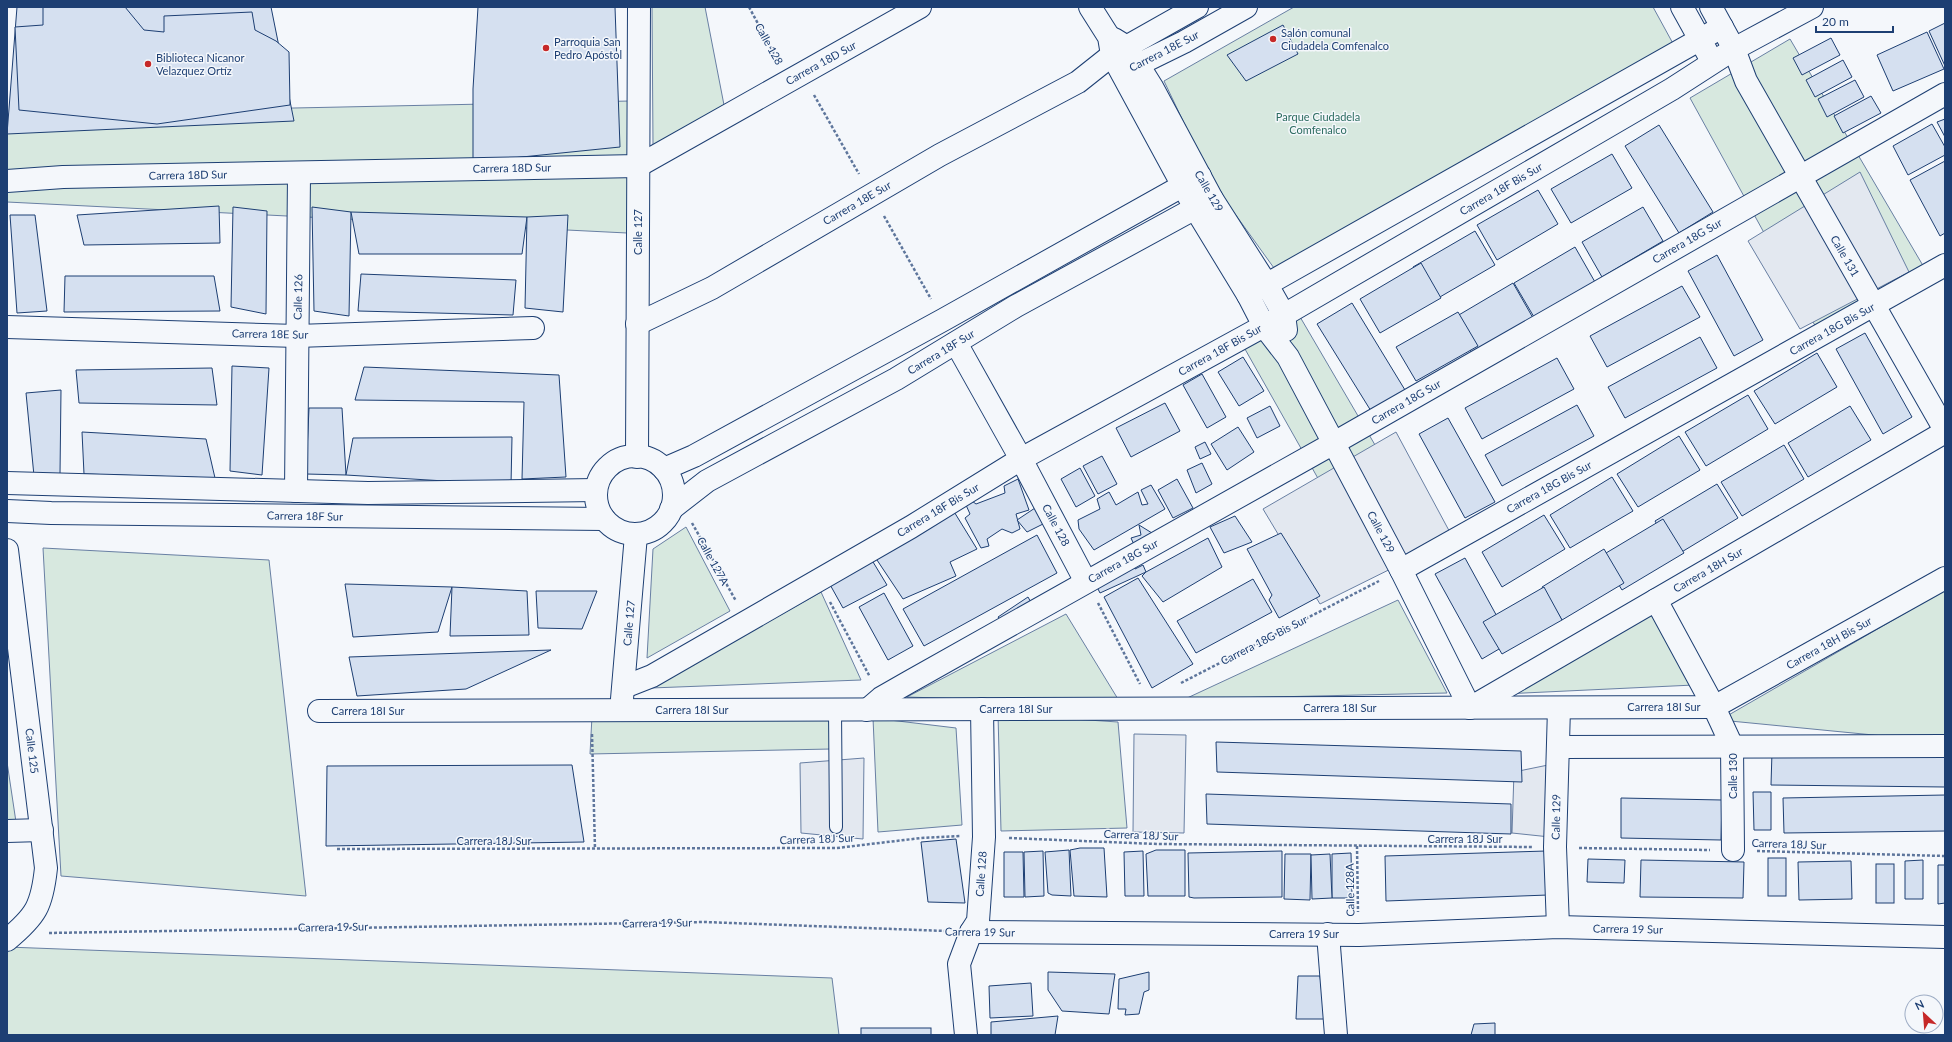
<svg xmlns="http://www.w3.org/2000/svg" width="1952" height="1042" font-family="Lato,sans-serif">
	<rect width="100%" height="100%" fill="#f4f7fb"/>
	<g fill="#d7e8df" stroke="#687fa3">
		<polygon points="652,7 705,7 724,105 653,145"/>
		<polygon points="1294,7 1653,7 1676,49 1279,275 1212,182 1164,81"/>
		<polygon points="1790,39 1925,269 1818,331 1690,98"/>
		<polygon points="630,101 627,233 7,202 7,114"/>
		<polygon points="1296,310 1426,532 1368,567 1241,342"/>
		<polygon points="686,527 730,611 647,658 653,549"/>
		<polygon points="43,548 269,560 306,896 61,876"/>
		<polygon points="1945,590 1945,742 1720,720"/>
		<polygon points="821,592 861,680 651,688"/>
		<polygon points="1398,600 1447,693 1185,699"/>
		<polygon points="1652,605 1694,685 1503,694"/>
		<polygon points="1066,614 1121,704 907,697"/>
		<polygon points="831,713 831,749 590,754 592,716"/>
		<polygon points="998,714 1118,722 1127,828 1001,831"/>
		<polygon points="873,718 956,728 962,825 878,832"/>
		<polygon points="7,762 16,822 7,822"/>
		<polygon points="7,947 832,978 839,1035 7,1035"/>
	</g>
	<g fill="#e3e8f0" stroke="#687fa3">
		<polygon points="1860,172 1909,272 1800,329 1748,241"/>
		<polygon points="1396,432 1453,538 1320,604 1263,509"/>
		<polygon points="1134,734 1186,735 1184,833 1133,832"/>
		<polygon points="864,758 863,839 801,833 800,763"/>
		<polygon points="1553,764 1550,837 1512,833 1514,772"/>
	</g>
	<g fill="#d5e0f0" stroke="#1d3f73">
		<polygon points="17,7 271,7 294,121 7,134"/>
		<polygon points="43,7 125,7 144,30 164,32 164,16 252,12 255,30 276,41 289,52 290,105 157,124 19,110 15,27 43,25"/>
		<polygon points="478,7 615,7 620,147 473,162 473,89"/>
		<polygon points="1945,23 1945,66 1929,31"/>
		<polygon points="1283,25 1298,54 1246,81 1227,55"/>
		<polygon points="1927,32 1944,69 1893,91 1877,55"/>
		<polygon points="1831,38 1840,55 1802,75 1793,58"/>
		<polygon points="1843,60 1852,77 1815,97 1806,80"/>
		<polygon points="1855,80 1864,97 1827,117 1818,99"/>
		<polygon points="1871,96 1881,113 1843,133 1834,116"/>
		<polygon points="1945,119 1945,137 1937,122"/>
		<polygon points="1932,124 1945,147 1945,155 1908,175 1893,146"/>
		<polygon points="1659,125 1713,212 1679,233 1625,146"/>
		<polygon points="1612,154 1632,188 1571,223 1551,189"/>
		<polygon points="1945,161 1945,233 1940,236 1910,180"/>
		<polygon points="1538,190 1558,224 1497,260 1477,225"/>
		<polygon points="219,206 220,243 84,245 77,215"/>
		<polygon points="233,207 267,211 266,314 231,307"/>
		<polygon points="312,207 351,212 349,316 314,311"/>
		<polygon points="1643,207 1663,241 1602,277 1582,242"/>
		<polygon points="351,212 527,217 522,254 359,254"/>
		<polygon points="10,215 35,215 47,311 17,313"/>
		<polygon points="568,215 563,312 525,308 527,217"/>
		<polygon points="1475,231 1495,265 1433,301 1413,267"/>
		<polygon points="1575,247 1595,282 1534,317 1514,283"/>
		<polygon points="1717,255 1763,340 1734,356 1688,271"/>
		<polygon points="1421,263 1441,298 1380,333 1360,299"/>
		<polygon points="361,274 516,280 513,315 358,311"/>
		<polygon points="65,276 214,276 220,311 64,312"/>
		<polygon points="1513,283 1533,318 1472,353 1452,319"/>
		<polygon points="1682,286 1700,317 1607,367 1590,336"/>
		<polygon points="1352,303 1405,390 1371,411 1317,324"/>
		<polygon points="1458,312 1478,346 1416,381 1396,347"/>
		<polygon points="1865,333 1912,417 1883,434 1836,349"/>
		<polygon points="1700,337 1717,368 1625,418 1608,387"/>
		<polygon points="1817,353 1837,387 1775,424 1754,391"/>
		<polygon points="1243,357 1264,391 1239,406 1218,372"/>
		<polygon points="1557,358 1574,389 1482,439 1465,408"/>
		<polygon points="232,366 269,368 262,475 230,471"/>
		<polygon points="364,367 559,375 566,477 522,479 524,402 355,400"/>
		<polygon points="212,368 217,405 79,403 76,370"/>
		<polygon points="1202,374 1226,417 1207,428 1183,385"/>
		<polygon points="61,390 60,474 34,476 26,393"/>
		<polygon points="1748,395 1768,429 1706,466 1685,432"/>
		<polygon points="1165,403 1180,431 1131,457 1116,428"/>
		<polygon points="1577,405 1594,436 1502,486 1485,455"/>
		<polygon points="1270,406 1280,426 1257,438 1247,418"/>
		<polygon points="1850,406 1871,440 1808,477 1788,443"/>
		<polygon points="309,408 342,408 346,475 306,474"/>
		<polygon points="1448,418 1495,502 1465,518 1419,434"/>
		<polygon points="1238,427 1254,452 1227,470 1211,444"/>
		<polygon points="82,432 206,439 215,478 84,474"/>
		<polygon points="1679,436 1700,470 1638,507 1617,474"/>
		<polygon points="512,437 511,485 346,475 353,438"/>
		<polygon points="1205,442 1211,454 1200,459 1195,447"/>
		<polygon points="1784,445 1804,479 1742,516 1721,482"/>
		<polygon points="1102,456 1117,484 1098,494 1083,466"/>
		<polygon points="1202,463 1212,484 1196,493 1187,470"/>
		<polygon points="1080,468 1095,496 1076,507 1061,479"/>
		<polygon points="1612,477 1633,511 1570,548 1550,515"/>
		<polygon points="1018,479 1029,510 1016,514 1020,529 1012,533 1002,529 987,539 989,546 981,548 965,518 970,514 966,505 972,501 976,504 1005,493 1004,486"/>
		<polygon points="1177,479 1193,508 1173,518 1158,490"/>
		<polygon points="1717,484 1738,518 1675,556 1655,521"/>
		<polygon points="1151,485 1165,509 1094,550 1079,529 1078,520 1100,509 1097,499 1109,492 1116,505 1138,492 1142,505 1148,504 1141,490"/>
		<polygon points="1035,508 1049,521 1027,532 1017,520"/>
		<polygon points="953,510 977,549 950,562 956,576 903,599 875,557"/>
		<polygon points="1544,515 1565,549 1502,587 1482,552"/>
		<polygon points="1235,516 1252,542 1224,553 1210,527"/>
		<polygon points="1663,519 1684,553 1622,590 1601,556"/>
		<polygon points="1139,525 1152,533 1136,549 1131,538 1141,535"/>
		<polygon points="1281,533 1320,596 1279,618 1269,600 1272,595 1247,549"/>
		<polygon points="1037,535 1057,573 924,646 903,609"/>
		<polygon points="1208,538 1222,567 1163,602 1142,576 1146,572"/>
		<polygon points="1604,549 1624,583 1562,620 1542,587"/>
		<polygon points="870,557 887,585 843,608 828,581"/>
		<polygon points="1465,558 1511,642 1482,659 1435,574"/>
		<polygon points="1132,562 1135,569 1143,565 1146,572 1100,593 1095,583"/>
		<polygon points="1138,578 1193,664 1152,688 1104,597"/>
		<polygon points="1253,579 1272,612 1196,653 1177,621"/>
		<polygon points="345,584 452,587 438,632 353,637"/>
		<polygon points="452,587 527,591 529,635 450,636"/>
		<polygon points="1544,587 1562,620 1502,654 1483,622"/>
		<polygon points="536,591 597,591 582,629 538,628"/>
		<polygon points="884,593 913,646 888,660 859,607"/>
		<polygon points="1028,597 1033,606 1003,624 998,617"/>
		<polygon points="551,650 466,689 357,696 349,657"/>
		<polygon points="1216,742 1521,751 1522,782 1217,772"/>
		<polygon points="1772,752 1945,754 1945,787 1771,785"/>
		<polygon points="572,765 584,842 326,846 327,766"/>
		<polygon points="1753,792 1771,792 1771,830 1754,830"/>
		<polygon points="1206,794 1511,804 1511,834 1207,824"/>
		<polygon points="1945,795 1945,831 1784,833 1783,798"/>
		<polygon points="1621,798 1722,800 1721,840 1621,838"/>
		<polygon points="956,839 965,903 928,902 921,842"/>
		<polygon points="1080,848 1104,848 1107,897 1074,896 1070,850"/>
		<polygon points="1069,850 1071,896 1052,895 1048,893 1045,852"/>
		<polygon points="1156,850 1185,850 1185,896 1148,896 1146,854"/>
		<polygon points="1043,851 1044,896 1025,897 1024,852"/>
		<polygon points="1143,851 1144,896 1125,896 1124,852"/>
		<polygon points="1282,851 1282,897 1194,898 1189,897 1188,853"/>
		<polygon points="1546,851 1548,895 1386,901 1385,856"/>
		<polygon points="1004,852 1023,852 1024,897 1004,897"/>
		<polygon points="1351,853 1352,898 1332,898 1332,854"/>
		<polygon points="1285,854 1311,854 1310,900 1284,899"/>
		<polygon points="1330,854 1332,898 1312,899 1311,855"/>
		<rect x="1768" y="858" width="18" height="38"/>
		<polygon points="1588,859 1625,860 1624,883 1587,882"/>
		<polygon points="1641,860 1744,862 1743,898 1640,897"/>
		<polygon points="1923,860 1923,899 1905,899 1905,861"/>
		<polygon points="1851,861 1852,899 1799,900 1798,862"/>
		<rect x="1876" y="864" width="18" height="39"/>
		<polygon points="1938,865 1945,865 1945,903 1938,904"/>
		<polygon points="1048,972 1115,974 1109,1014 1062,1011 1048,990"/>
		<polygon points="1149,972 1149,990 1144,992 1139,1014 1125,1015 1126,1009 1118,1009 1119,979"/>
		<polygon points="1298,976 1320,976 1325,1019 1296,1019"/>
		<polygon points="1031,983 1033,1016 990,1018 989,986"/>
		<polygon points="1058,1016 1055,1035 991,1035 991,1022"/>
		<polygon points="1495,1023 1495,1035 1471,1035 1474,1024"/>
		<rect x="861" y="1028" width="70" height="7"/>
	</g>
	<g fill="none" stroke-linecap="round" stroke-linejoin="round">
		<g stroke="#1d3f73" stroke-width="14">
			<polyline id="service" points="835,710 836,827"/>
		</g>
		<g stroke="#1d3f73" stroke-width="24">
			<g id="minor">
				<polyline points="1090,7 1109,37 1112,55 1195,208 1248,295 1264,326 1288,357 1401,570 1470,708 1945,432"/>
				<polyline points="1682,7 1708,54"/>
				<polyline points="1711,7 1734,49 1746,81 1945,430"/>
				<polyline points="1114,39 1127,47 1152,87 1212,199 1267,285 1284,315 1286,330"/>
				<polyline points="1125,71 1184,42 1246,7"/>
				<polyline points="7,181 63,177 638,166 920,7"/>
				<polyline points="1248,295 1722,27"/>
				<polyline points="637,324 712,288 940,155 1078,82 1112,55 1197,7"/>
				<polyline points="7,327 297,336 533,328"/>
				<polyline points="956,343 1021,459 1086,582"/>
				<circle cx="635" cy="495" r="39"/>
				<polyline points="637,457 639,7"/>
				<polyline points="664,469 694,456 943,320 1200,176"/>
				<polyline points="7,483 368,493 596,490"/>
				<polyline points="296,491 299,175"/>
				<polyline points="671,509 707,481 896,379 1016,306 1212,199"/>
				<polyline points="7,511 51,513 604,519"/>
				<path d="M 7,550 L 46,868 C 42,906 36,916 7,940"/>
				<polyline points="1401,570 1945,265"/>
				<polyline points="1656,600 1714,707 1732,746 1733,850"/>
				<polyline points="624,687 652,676 911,527 1021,459 1284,315 1672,89 1734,49 1812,7"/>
				<polyline points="622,699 636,535"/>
				<polyline points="867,710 881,698 909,682 1334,443 1945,94"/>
				<polyline points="319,711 1714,707 1945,578"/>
				<polyline points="1558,747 1945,746"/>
				<polyline points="7,831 42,830"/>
				<polyline points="1558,927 1555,847 1559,708"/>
				<polyline points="971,932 1359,935 1558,927 1945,937"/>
				<polyline points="1328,934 1336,1035"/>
				<polyline points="966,1035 959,964 971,932 978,921 984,837 982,709"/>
			</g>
		</g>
		<g stroke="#5e769c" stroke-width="2.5" stroke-dasharray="3 2" stroke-linecap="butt">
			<polyline points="749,7 777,59"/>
			<polyline points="814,95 859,174"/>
			<polyline points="884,216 931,299"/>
			<polyline points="692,523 736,601"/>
			<polyline points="830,602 870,677"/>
			<polyline points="1098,603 1140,684"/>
			<polyline points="1181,683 1379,581"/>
			<polyline points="592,734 595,849"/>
			<polyline points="1009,838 1157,844 1532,847"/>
			<polyline points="1357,846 1358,912"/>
			<polyline points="1579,848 1710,850"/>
			<polyline points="337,849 837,848 921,838 960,836"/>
			<polyline points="1757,851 1945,856"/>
			<polyline points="49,933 705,922 946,931"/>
		</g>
		<use href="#service" stroke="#f4f7fb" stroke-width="12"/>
		<use href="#minor" stroke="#f4f7fb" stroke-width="22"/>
	</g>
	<g fill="#c62828" stroke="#f4f7fb" stroke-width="1.5">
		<circle cx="1273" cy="39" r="4"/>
		<circle cx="546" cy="48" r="4"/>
		<circle cx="148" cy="64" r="4"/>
	</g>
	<g text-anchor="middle" stroke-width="3" stroke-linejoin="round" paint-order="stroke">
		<g font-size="11" fill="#1d3f73" stroke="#f4f7fb" text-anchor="start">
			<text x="1281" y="37">Salón comunal<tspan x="1281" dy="13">Ciudadela Comfenalco</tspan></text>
			<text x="554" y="46">Parroquia San<tspan x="554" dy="13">Pedro Apóstol</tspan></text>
			<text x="156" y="62">Biblioteca Nicanor<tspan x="156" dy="13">Velazquez Ortíz</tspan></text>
		</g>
		<g font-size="11" fill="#1d3f73" stroke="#f4f7fb">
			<text transform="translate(769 44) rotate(61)" y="4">Calle 128</text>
			<text transform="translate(1164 51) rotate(-27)" y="4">Carrera 18E Sur</text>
			<text transform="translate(821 63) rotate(-29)" y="4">Carrera 18D Sur</text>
			<text transform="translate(512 168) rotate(-1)" y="4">Carrera 18D Sur</text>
			<text transform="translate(188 175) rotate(-1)" y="4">Carrera 18D Sur</text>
			<text transform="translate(1501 189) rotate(-30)" y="4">Carrera 18F Bis Sur</text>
			<text transform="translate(1209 191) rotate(60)" y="4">Calle 129</text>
			<text transform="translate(857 203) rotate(-30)" y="4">Carrera 18E Sur</text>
			<text transform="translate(638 232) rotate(-90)" y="4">Calle 127</text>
			<text transform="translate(1687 241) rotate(-30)" y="4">Carrera 18G Sur</text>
			<text transform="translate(1845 256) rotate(60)" y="4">Calle 131</text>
			<text transform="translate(298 297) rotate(-89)" y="4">Calle 126</text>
			<text transform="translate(1832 329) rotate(-29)" y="4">Carrera 18G Bis Sur</text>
			<text transform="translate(270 334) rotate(1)" y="4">Carrera 18E Sur</text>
			<text transform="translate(1220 350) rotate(-29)" y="4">Carrera 18F Bis Sur</text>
			<text transform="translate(941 352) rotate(-31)" y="4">Carrera 18F Sur</text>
			<text transform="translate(1406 402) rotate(-30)" y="4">Carrera 18G Sur</text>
			<text transform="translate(1549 487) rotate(-29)" y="4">Carrera 18G Bis Sur</text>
			<text transform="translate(938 510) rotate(-31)" y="4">Carrera 18F Bis Sur</text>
			<text transform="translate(305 516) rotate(1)" y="4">Carrera 18F Sur</text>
			<text transform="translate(1056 525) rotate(62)" y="4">Calle 128</text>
			<text transform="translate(1381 532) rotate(62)" y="4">Calle 129</text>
			<text transform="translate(713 561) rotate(61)" y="4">Calle 127A</text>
			<text transform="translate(1123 561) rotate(-29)" y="4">Carrera 18G Sur</text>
			<text transform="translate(1708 570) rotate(-30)" y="4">Carrera 18H Sur</text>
			<text transform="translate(629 623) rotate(-85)" y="4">Calle 127</text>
			<text transform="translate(1264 640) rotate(-27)" y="4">Carrera 18G Bis Sur</text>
			<text transform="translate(1829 643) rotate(-29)" y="4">Carrera 18H Bis Sur</text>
			<text x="1664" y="711">Carrera 18I Sur</text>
			<text x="1340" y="712">Carrera 18I Sur</text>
			<text x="1016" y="713">Carrera 18I Sur</text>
			<text x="692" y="714">Carrera 18I Sur</text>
			<text x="368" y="715">Carrera 18I Sur</text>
			<text transform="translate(32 751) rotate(83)" y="4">Calle 125</text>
			<text transform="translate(1733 776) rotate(-90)" y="4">Calle 130</text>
			<text transform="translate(1556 817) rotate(-89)" y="4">Calle 129</text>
			<text transform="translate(1141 835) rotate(2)" y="4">Carrera 18J Sur</text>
			<text transform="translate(817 839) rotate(-2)" y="4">Carrera 18J Sur</text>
			<text x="1465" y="843">Carrera 18J Sur</text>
			<text x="494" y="845">Carrera 18J Sur</text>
			<text transform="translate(1789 844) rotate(2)" y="4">Carrera 18J Sur</text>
			<text transform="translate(981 874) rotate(-86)" y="4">Calle 128</text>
			<text transform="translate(1350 890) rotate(-91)" y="4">Calle 128A</text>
			<text transform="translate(657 923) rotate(-1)" y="4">Carrera 19 Sur</text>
			<text transform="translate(333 927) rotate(-1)" y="4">Carrera 19 Sur</text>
			<text transform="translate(1628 929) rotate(1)" y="4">Carrera 19 Sur</text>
			<text transform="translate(980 932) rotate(1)" y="4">Carrera 19 Sur</text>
			<text x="1304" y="938">Carrera 19 Sur</text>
		</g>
		<g font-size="11" fill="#2c6c60" stroke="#f4f7fb">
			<text x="1318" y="121">Parque Ciudadela<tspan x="1318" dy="13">Comfenalco</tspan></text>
		</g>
	</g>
	<rect width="1952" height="1042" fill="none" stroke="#1d3f73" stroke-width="16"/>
	<g transform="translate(1924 1014) rotate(334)"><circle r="19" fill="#f4f7fb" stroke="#9eadc5"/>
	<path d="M0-3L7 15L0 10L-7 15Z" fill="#c62828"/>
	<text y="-6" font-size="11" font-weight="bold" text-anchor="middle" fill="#1d3f73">N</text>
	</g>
	<path d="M1816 26v6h77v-6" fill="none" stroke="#1d3f73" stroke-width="2"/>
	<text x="1822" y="26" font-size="12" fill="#1d3f73" stroke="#f4f7fb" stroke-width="3" paint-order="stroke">20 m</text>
</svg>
